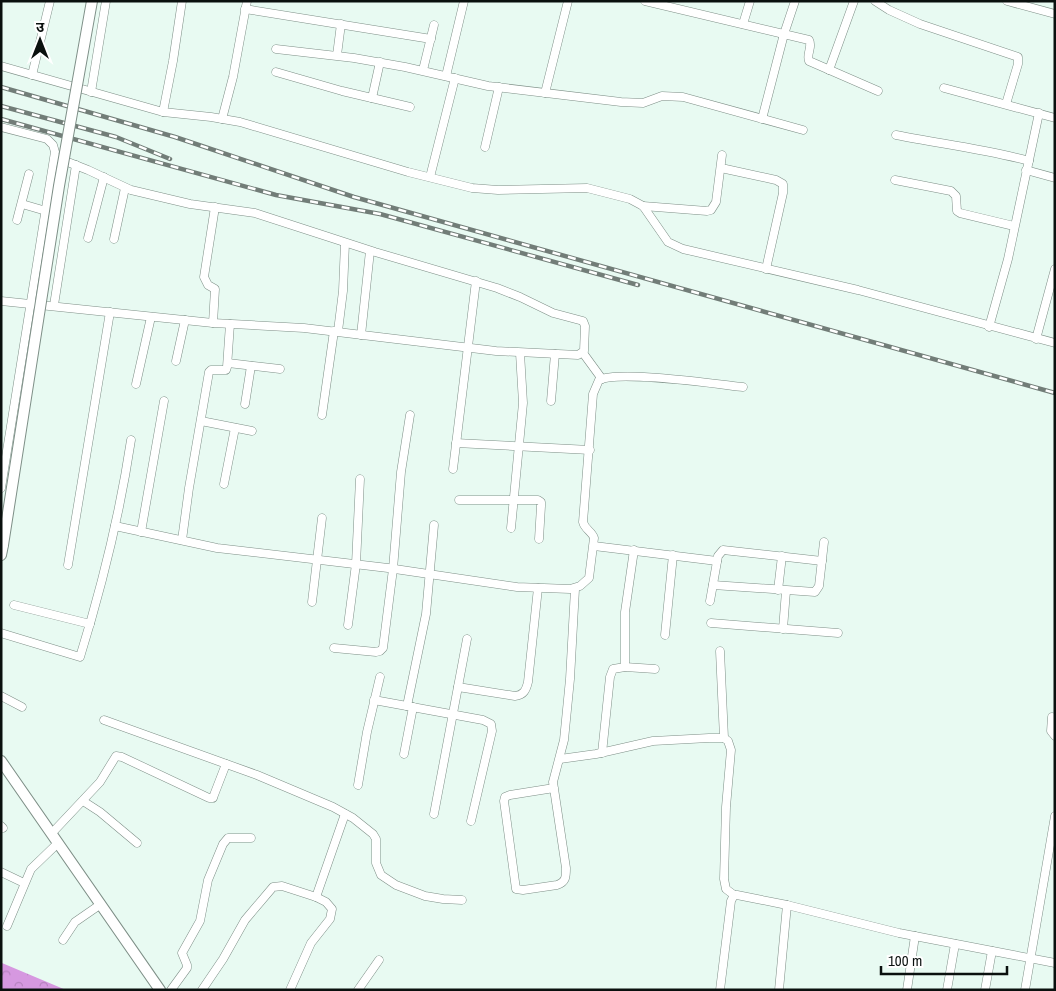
<svg xmlns="http://www.w3.org/2000/svg" width="1056" height="991" font-family="'Archivo Narrow','Noto Sans Devanagari',sans-serif">
	<defs>
		<pattern id="forest-crowns" width="20" height="18" patternUnits="userSpaceOnUse" patternTransform="scale(1.25)"><rect width="20" height="18" fill="#d698e0"/><path d="M2 6a3 3 0 1 1 6 0M12 15a3 3 0 1 1 6 0" fill="none" stroke="#b682bf"/></pattern>
	</defs>
	<rect width="100%" height="100%" fill="#e8faf2"/>
	<polygon fill="url(#forest-crowns)" points="1,961 2,963 66,990 1,990"/>
	<g fill="none" stroke-linecap="round" stroke-linejoin="round">
		<g stroke="#7e8f87" stroke-width="9">
			<g id="minor">
				<path d="M 645,1 L 809,40 C 813,47 806,54 809,61 L 878,91"/>
				<polyline points="875,1 889,10 920,24 1018,57 1018,64 1006,104"/>
				<polyline points="1007,1 1055,14"/>
				<polyline points="245,9 431,39"/>
				<polyline points="743,24 750,1"/>
				<polyline points="276,49 354,58 405,67 488,86 621,102 643,103 662,96 683,97 803,130"/>
				<polyline points="337,55 341,24"/>
				<polyline points="1,66 163,112 211,117 240,122 408,172 472,188 498,190 587,188 630,199 643,206 668,242 683,249 858,290 1055,343"/>
				<polyline points="423,70 434,25"/>
				<polyline points="829,70 854,1"/>
				<polyline points="276,72 342,91 410,107"/>
				<polyline points="32,75 50,1"/>
				<polyline points="446,76 464,1"/>
				<polyline points="944,88 1055,118"/>
				<polyline points="91,92 106,1"/>
				<polyline points="545,93 568,1"/>
				<polyline points="372,98 380,62"/>
				<polyline points="163,112 173,61 182,1"/>
				<polyline points="222,119 233,77 247,1"/>
				<polyline points="762,119 784,34 795,1"/>
				<polyline points="1,127 47,139 53,145 55,152 1,488"/>
				<path d="M 896,135 C 941,144 985,149 1029,161"/>
				<polyline points="485,147 499,87"/>
				<polyline points="721,168 776,180 783,184 783,193 766,269"/>
				<polyline points="1026,170 1055,178"/>
				<polyline points="430,177 455,78"/>
				<polyline points="895,180 951,191 956,196 957,211 960,213 1014,226"/>
				<polyline points="22,204 46,211"/>
				<polyline points="643,206 707,211 711,210 716,202 722,155"/>
				<polyline points="17,220 29,174"/>
				<polyline points="88,238 104,177"/>
				<polyline points="114,239 125,188"/>
				<polyline points="1,301 213,323 304,328 496,351 578,355 584,351 585,326 583,321 553,313 520,297 497,288 375,252 255,213 190,204 131,190 88,170 55,157"/>
				<polyline points="54,305 76,165"/>
				<polyline points="213,323 215,289 208,285 204,277 215,207"/>
				<polyline points="989,327 1008,259 1039,113"/>
				<polyline points="338,331 343,291 345,243"/>
				<polyline points="361,335 370,251"/>
				<polyline points="1036,339 1055,269"/>
				<polyline points="583,353 602,379"/>
				<polyline points="176,361 185,320"/>
				<polyline points="228,363 280,369"/>
				<polyline points="136,384 151,317"/>
				<polyline points="551,401 555,354"/>
				<polyline points="245,404 251,366"/>
				<polyline points="322,415 334,331"/>
				<polyline points="201,421 252,431"/>
				<polyline points="456,443 590,450"/>
				<polyline points="453,469 476,281"/>
				<polyline points="224,484 235,428"/>
				<polyline points="459,500 538,500 541,502 541,506 539,539"/>
				<path d="M 115,526 L 217,548 L 388,568 L 517,587 L 570,589 L 580,586 L 589,578 L 594,538 C 592,531 585,530 583,522 L 593,394 L 599,380 C 619,370 716,384 743,387"/>
				<polyline points="511,528 523,403 520,353"/>
				<polyline points="141,532 164,401"/>
				<polyline points="182,540 189,488 209,372 211,370 226,370 227,367 230,324"/>
				<polyline points="594,546 717,561"/>
				<polyline points="68,565 110,312"/>
				<polyline points="713,585 815,592 819,586 824,542"/>
				<polyline points="778,590 782,556"/>
				<polyline points="710,601 718,556 723,550 822,561"/>
				<polyline points="312,602 322,518"/>
				<polyline points="14,605 90,624"/>
				<polyline points="711,623 838,633"/>
				<polyline points="348,625 356,564 360,479"/>
				<polyline points="783,629 786,591"/>
				<path d="M 1,633 L 80,657 C 102,586 120,513 131,440"/>
				<polyline points="665,635 673,555"/>
				<polyline points="334,648 376,652 380,651 383,648 393,569 401,472 410,415"/>
				<polyline points="720,651 724,738"/>
				<polyline points="625,667 625,612 634,550"/>
				<path d="M 458,687 L 515,696 C 524,695 526,690 528,682 L 538,588"/>
				<polyline points="1,696 22,707"/>
				<polyline points="374,700 483,720 491,724 492,731 471,821"/>
				<polyline points="407,706 426,614 434,525"/>
				<polyline points="1052,717 1051,731 1055,736"/>
				<polyline points="104,720 257,775 333,807 353,818 373,834 376,839 376,863 381,875 396,885 425,896 443,899 462,900"/>
				<polyline points="602,753 610,677 613,669 625,667 655,669"/>
				<polyline points="404,754 413,707"/>
				<polyline points="560,759 596,754 653,741 709,738 724,738 728,741 731,750 726,807 724,879 726,889 734,895"/>
				<polyline points="358,785 367,732 380,677"/>
				<path d="M 554,788 L 510,795 L 505,797 L 504,801 L 516,889 L 523,890 L 557,885 C 566,882 566,877 566,868 L 553,782 L 564,740 L 570,679 L 575,589"/>
				<polyline points="83,801 100,812 137,843"/>
				<polyline points="434,814 467,639"/>
				<polyline points="1,826 3,828"/>
				<polyline points="52,833 100,782 116,756 122,757 209,798 213,798 214,795 226,764"/>
				<polyline points="1,872 24,883"/>
				<polyline points="316,897 345,814"/>
				<polyline points="7,926 31,869 58,843"/>
				<polyline points="63,940 75,922 101,904"/>
				<polyline points="171,990 187,968 187,965 182,953 200,921 208,880 223,844 228,838 251,838"/>
				<polyline points="202,990 223,959 245,920 273,887 282,886 316,897 326,902 332,909 330,919 311,943 290,990"/>
				<polyline points="358,990 379,960"/>
				<polyline points="720,990 731,901 734,895 737,895 787,905 899,933 1055,963"/>
				<polyline points="779,990 787,905"/>
				<polyline points="907,990 915,936"/>
				<polyline points="947,990 955,944"/>
				<polyline points="985,990 992,951"/>
				<polyline points="1025,990 1055,816"/>
			</g>
		</g>
		<g stroke="#7e8f87" stroke-width="12">
			<g id="tertiary">
				<polyline points="1,555 3,545"/>
				<polyline points="1,761 160,990"/>
			</g>
		</g>
		<use href="#minor" stroke="#fff" stroke-width="8"/>
		<use href="#tertiary" stroke="#fff" stroke-width="10"/>
		<g stroke="#727d78" stroke-width="4.5">
			<g id="rail">
				<polyline points="1,87 175,137 354,197 1055,393"/>
				<polyline points="1,106 116,137 170,159"/>
				<polyline points="1,119 276,195 380,214 638,285"/>
			</g>
		</g>
		<use href="#rail" stroke="#fff" stroke-width="2.5" stroke-dasharray="8" stroke-linecap="butt"/>
		<g stroke="#7e8f87" stroke-width="12" stroke-linecap="butt">
			<polyline id="tertiary-bridge" points="3,545 59,186 92,1"/>
		</g>
		<use href="#tertiary-bridge" stroke="#fff" stroke-width="10"/>
	</g>
	<rect width="1056" height="991" fill="none" stroke="#0a100e" stroke-width="5"/>
	<g transform="translate(40 40)" stroke="#ffffff" stroke-width="4" paint-order="stroke">
	<path d="M0-4L9 19L0 12L-9 19Z" fill="#0a100e"/>
	<text y="-8" font-size="14" font-weight="bold" text-anchor="middle" fill="#0a100e">उ</text>
	</g>
	<path d="M881 966v8h126v-8" fill="none" stroke="#0a100e" stroke-width="2.5"/>
	<text x="888" y="966" font-size="15" fill="#0a100e" stroke="#ffffff" stroke-width="4" paint-order="stroke">100 m</text>
</svg>
